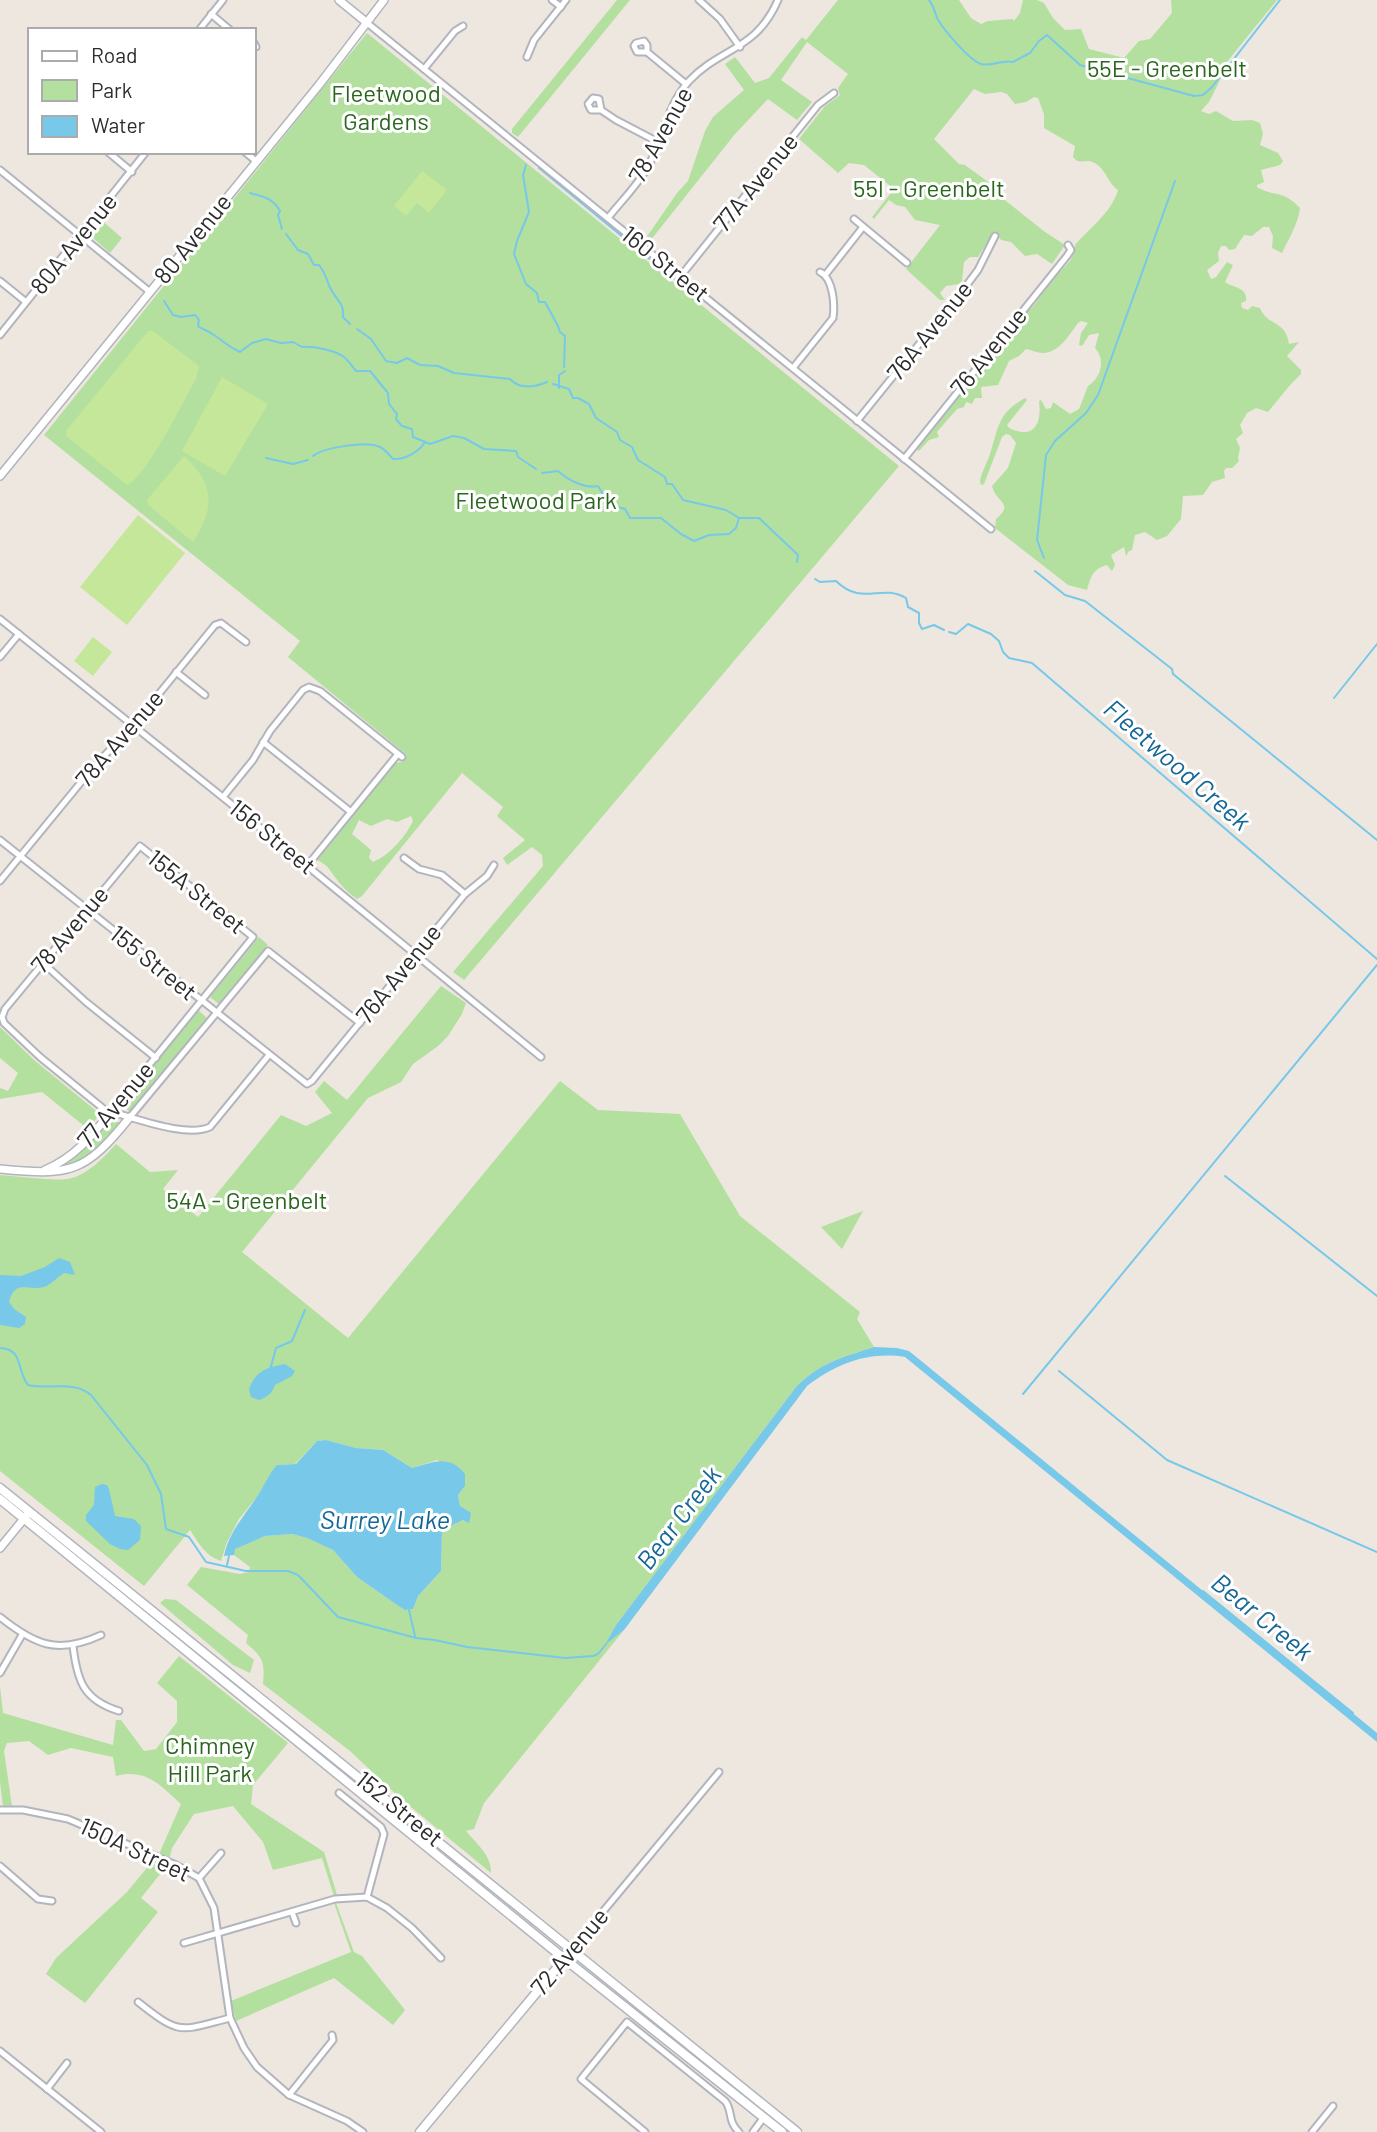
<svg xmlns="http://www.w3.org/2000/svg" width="1377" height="2132" font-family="Barlow,sans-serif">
	<rect width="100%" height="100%" fill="#ede7df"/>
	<g fill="#b3e09e" fill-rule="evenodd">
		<polygon points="617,0 630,0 518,137 512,133 512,129"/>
		<path d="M 838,0 L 959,0 L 971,18 L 981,24 L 988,21 L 1013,19 L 1014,21 L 1020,13 L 1023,0 L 1037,0 L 1044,3 L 1053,18 L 1065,30 L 1081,29 L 1089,49 L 1124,58 L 1139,41 L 1150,39 L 1172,13 L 1171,0 L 1277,0 L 1218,73 L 1221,78 L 1209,102 L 1201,111 L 1209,114 L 1216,111 L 1233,121 L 1252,120 L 1260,123 L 1263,134 L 1260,145 L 1278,153 L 1283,161 L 1280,165 L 1261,170 L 1264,182 L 1257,185 L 1257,187 C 1275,198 1281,188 1300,208 C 1298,224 1289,238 1282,253 L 1272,248 L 1273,236 L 1269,227 L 1263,227 L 1252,236 L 1244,235 L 1235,249 L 1229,250 L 1226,246 L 1221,246 L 1218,253 L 1219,261 L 1207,270 L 1211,279 L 1216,277 L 1227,262 L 1233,265 L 1225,282 C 1233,288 1248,287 1246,301 L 1241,303 L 1242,308 L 1248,310 L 1252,306 L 1260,308 C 1267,326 1286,320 1289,344 L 1299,342 L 1287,356 L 1301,370 L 1301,374 L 1290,385 L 1268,412 L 1256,408 L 1247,413 L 1240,425 L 1243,433 L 1236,439 L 1240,448 L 1238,458 L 1239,461 L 1232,468 L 1226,468 L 1224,471 L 1225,478 L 1212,482 L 1203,495 L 1183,496 L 1181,519 L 1167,536 L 1157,540 L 1145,532 L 1135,535 L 1132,550 L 1129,551 L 1126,556 L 1124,547 L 1111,555 L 1115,565 L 1112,571 L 1107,565 C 1092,569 1091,577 1087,590 L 1068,585 L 995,528 L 996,519 C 1015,503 996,503 992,486 L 1008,468 L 1016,443 L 1010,435 L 1006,434 L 1002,437 L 984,484 L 981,485 L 980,481 C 982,471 987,463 990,454 C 999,427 997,414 1025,398 L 1027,400 L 1007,425 L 1009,428 C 1034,440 1042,424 1039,401 L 1041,400 L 1046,409 L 1051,408 L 1053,402 L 1070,414 L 1079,409 L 1088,386 C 1101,378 1106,359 1095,348 L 1099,333 L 1089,335 L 1082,346 L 1079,345 L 1081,333 L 1088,323 L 1081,321 L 1078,323 C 1070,334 1059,353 1043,353 C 1037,353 1032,350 1026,349 L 1019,356 L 1009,361 L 998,385 L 981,387 L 982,398 L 975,398 L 972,404 L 966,402 L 964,407 L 957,409 L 937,432 L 939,437 L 929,440 L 919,451 L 917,449 L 1020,319 L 1035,304 L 1047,286 L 1070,261 L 1075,252 L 1075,245 C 1089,229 1112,212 1118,190 C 1107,183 1105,164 1089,161 C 1085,161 1081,162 1077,161 L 1073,157 L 1075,146 L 1044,128 L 1044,114 L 1038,98 L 1034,97 L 1026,102 L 1015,104 L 1007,94 L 1001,92 L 985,94 L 974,89 L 934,139 L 959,164 L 965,165 L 995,187 L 1006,201 L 1045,232 L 1065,245 L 1052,264 L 1037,254 L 1025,256 L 1011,242 L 1001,240 L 997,234 L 993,233 L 978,257 L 970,257 L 964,262 L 962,281 L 959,284 L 946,286 L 940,293 L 945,300 L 940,300 L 906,269 L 940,225 L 915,220 L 905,207 L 896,205 L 889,200 L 874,219 L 872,217 L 894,189 L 864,165 L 849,163 L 838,173 L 799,139 L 825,106 L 840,95 L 838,88 L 848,74 L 807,42 L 781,80 L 812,102 L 797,120 L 768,99 L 735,134 L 650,241 L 646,238 L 677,193 L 688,181 L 705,131 L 713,117 L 744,90 L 725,64 L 735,57 L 755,83 L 769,78 L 802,37 L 806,40 Z"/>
		<path d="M 367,33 L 899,466 L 464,980 L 453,972 L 543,866 L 542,855 L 532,847 L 507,865 L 503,858 L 525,840 L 497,816 L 503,807 L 462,773 L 362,896 L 357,899 C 344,890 338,881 329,869 C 326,864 320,862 315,858 L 393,763 L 402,762 L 407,755 L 288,657 L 300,641 L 44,435 ZM 411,816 L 413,821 C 405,837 390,855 373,862 L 369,858 L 371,850 L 352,834 L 359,820 L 371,826 L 387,819 L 397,822 Z"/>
		<polygon points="100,219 122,238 110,253 90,235 92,229"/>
		<polygon points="259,937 268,945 219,1004 210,997"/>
		<path d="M 441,986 L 466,1003 L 462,1014 L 448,1036 L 438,1046 L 413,1064 L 401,1082 L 368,1098 L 242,1252 L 348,1338 L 560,1081 L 598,1110 L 680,1114 L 740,1216 L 860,1312 L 857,1319 L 874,1347 C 841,1358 821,1362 796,1387 L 616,1625 L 607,1643 L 624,1630 L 484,1803 L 474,1829 L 466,1831 C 476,1843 492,1856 491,1873 L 400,1798 L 350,1751 L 263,1684 C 265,1661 263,1658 246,1643 L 248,1635 L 187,1585 L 201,1567 L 240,1574 L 249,1572 L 250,1567 L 234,1555 L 234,1549 L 265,1536 L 292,1534 L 307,1538 L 333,1550 L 357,1577 L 397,1605 L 405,1610 L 413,1609 L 418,1596 L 441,1571 L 442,1530 L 463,1520 L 469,1522 L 460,1506 L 458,1495 L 465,1486 L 437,1460 L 412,1468 L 383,1450 L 356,1448 L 326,1440 L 317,1441 L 295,1464 L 277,1465 L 256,1498 L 239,1519 L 227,1542 L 221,1561 C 204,1555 199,1543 190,1530 L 144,1586 L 0,1471 L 0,1175 C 16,1176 54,1181 68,1179 C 88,1175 104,1157 116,1144 L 150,1172 L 178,1170 L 163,1189 L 198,1217 L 281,1115 L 306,1126 L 332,1113 L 315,1092 L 324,1081 L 347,1100 Z"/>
		<polygon points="198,1010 207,1018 130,1112 121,1104"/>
		<polygon points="0,1027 34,1060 100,1114 88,1129 42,1092 0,1099 0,1088 8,1091 18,1073 0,1058"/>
		<path d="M 108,1120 L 122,1123 C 102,1147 86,1163 56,1168 L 83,1150 Z"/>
		<polygon points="863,1211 842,1249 821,1227"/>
		<polygon points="165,1599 176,1600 254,1660 250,1673 233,1665 160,1603"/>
		<path d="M 179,1656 L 288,1743 L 253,1785 L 251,1804 L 324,1852 L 337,1895 L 336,1903 L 354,1952 L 362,1956 L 405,2010 L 393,2025 L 334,1978 L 236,2021 L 231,2001 L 351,1952 L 334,1903 L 334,1896 L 322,1858 L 273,1870 L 263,1842 L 233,1806 L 194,1814 L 172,1848 L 168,1864 L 141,1898 L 158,1912 L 85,2003 L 46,1974 L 56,1958 L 127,1892 L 160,1852 L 181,1804 C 160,1785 146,1768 116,1776 L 113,1757 L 71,1748 L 48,1755 L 29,1741 L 7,1743 L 4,1751 L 12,1806 L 3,1806 L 0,1782 L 0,1686 L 3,1713 L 113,1745 L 116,1720 L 121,1720 L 144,1751 L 156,1749 L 177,1722 L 177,1701 L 157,1683 Z"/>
	</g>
	<g fill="#c5e79a">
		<polygon points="422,171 447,190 429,213 417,203 406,216 394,206"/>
		<path d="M 148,331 L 153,331 L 199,366 L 196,379 C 184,400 146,478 127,485 L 66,436 L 66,431 Z"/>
		<polygon points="222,377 268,404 225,476 182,451"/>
		<path d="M 184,456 C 215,484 215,508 193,542 L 148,505 L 147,500 Z"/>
		<polygon points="138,515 185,553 127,625 80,587"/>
		<polygon points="93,637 112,652 93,676 74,661"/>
	</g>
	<g fill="#77c8e9">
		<path d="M 59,1258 L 70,1262 L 75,1275 L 64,1273 C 57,1277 51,1285 44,1287 C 27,1291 15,1279 9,1302 L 14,1309 L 26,1317 L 25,1324 L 19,1328 L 0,1325 L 0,1275 L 21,1276 L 45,1267 Z"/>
		<path d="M 874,1347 L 897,1348 L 909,1351 L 1377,1733 L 1377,1742 L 905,1357 C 868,1351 836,1364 807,1386 L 624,1630 L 605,1645 L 616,1625 L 796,1387 C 821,1362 841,1358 874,1347 Z"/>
		<path d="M 285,1364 L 295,1371 L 292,1376 L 275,1385 C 272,1394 267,1397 259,1400 L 251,1397 L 249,1390 C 254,1372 267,1367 285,1364 Z"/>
		<path d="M 326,1440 L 356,1448 L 383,1450 L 412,1468 C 434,1462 449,1454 465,1474 L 465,1486 L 458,1495 L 460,1506 L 471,1513 L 469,1523 L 463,1520 L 442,1530 L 441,1571 L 418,1596 L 413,1609 L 405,1610 L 397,1605 L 357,1577 L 333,1550 L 307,1538 L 292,1534 L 265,1536 L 235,1549 L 234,1555 L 224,1556 C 229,1532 243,1518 256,1498 C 264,1487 268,1475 277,1465 L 296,1464 L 317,1441 Z"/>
		<polygon points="102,1484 107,1485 109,1489 115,1516 134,1519 141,1526 140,1540 128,1550 120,1549 110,1544 86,1521 86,1515 94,1505 95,1487"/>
	</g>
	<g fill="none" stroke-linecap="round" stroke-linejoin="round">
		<g stroke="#77c8e9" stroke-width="2">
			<path d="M 929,0 C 934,6 935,14 938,20 C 945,31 969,60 981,64 C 992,67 1002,59 1013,62 L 1030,53 L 1039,41 L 1047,35 L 1080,65 L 1194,96 L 1203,95 L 1212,87 L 1280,0"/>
			<polyline points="526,165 523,175 529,212 517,241 514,254 526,284 537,293 539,302 545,302 558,326 560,332 565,336 564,367"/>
			<polyline points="539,168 674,279"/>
			<path d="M 250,193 C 263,197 272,197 280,211 L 278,215 L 282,229"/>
			<path d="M 286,234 L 298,250 L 308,254 L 314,265 L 319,265 C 327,275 326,281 332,291 C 338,302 344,303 343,317 L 350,324"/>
			<path d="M 164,301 L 173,315 L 181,317 L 195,315 L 199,320 L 198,326 C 203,330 209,331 214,335 C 225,342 227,346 240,352 L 252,343 L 266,339 L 281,343 L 293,342 L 302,347 C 312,346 335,350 344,357 C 348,360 352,366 356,371 L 370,371 L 388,393 L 389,404 L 397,414 L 396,419 L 402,426 L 412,429 L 413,437 L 430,444 L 453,436 L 464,438 L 484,449 L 516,451 L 518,457 L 536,469"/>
			<path d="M 357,329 L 371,339 L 386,361 L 397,363 L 407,358 L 420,365 L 438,366 L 454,373 L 510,379 C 520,390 535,387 547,382"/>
			<polyline points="553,384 569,389 573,398 578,398 589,404 596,418 617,432 620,440 632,447 638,460 665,477 667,484 672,484 683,500 726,510 739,518"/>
			<polyline points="559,388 559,375 565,371"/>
			<path d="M 313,456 C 323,448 367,440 380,447 C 386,450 389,455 393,459 C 404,460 419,452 425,442"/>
			<polyline points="266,458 293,464 308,460"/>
			<path d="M 542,473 L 558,471 C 568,480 585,489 598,486 L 610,505 L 625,509 L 630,518 L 661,518 L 681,534 L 694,541 L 709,535 L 729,534 L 736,528 L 739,518 L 759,518 L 798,555 L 797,562"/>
			<polyline points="1044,558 1037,540 1046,455 1055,441 1086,413 1098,395 1175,181"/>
			<polyline points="1035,571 1065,595 1085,601 1172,669 1173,674 1377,840"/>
			<path d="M 815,579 L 820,582 L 836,581 C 863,607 880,583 906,598 L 908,607 L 919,613 L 919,623 L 922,629 L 934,625 L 944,630"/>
			<polyline points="949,632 956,634 968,624 991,634 999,641 1003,652 1009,658 1032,663 1377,959"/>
			<polyline points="1334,698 1377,644"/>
			<polyline points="1225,1176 1377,1296"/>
			<path d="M 0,1348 C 24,1349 16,1370 28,1385 C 49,1390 73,1380 91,1395 L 147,1465 L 161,1494 L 166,1529 L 189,1537 L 206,1562 L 246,1571 L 288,1571 L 298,1575 L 338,1617 L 416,1638 L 435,1640 L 467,1647 L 565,1658 L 593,1656 L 598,1654 L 606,1644"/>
			<polyline points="270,1370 276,1348 292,1341 305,1310"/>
			<polyline points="1059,1371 1167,1460 1377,1552"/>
			<polyline points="1023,1394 1377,965"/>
			<polyline points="227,1565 229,1556"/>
			<polyline points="1203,1591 1353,1713"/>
			<polyline points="409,1610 415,1636"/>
		</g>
		<g stroke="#b2b4be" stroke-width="9">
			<g id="minor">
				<polyline points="552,0 561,7"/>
				<polyline points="699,0 720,19 740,47"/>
				<polyline points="211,14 230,30"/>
				<polyline points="366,22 991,529"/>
				<polyline points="199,30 223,0"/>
				<polyline points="254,43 256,47"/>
				<polyline points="647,52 637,52 634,46 636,43 644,41 647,45 647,52 686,84"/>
				<polyline points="527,57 534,40 566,0"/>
				<polyline points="424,69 455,31 463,26"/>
				<polyline points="601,110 599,99 593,98 588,104 591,110 601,110 616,120 658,142"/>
				<polyline points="108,152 132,172"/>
				<polyline points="245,152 256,161"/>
				<polyline points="0,170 150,292"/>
				<path d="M 608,218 C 622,200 640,183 650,163 C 663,136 668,104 689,81 C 721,47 756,51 778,0"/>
				<polyline points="854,219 907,263"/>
				<polyline points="826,274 863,227"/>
				<polyline points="680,277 818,105 834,93"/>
				<polyline points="0,281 26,302"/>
				<polyline points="0,335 146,152"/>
				<path d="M 793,368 L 833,318 C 835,304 833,278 820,272"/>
				<polyline points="857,421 966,286 978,270 995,236"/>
				<polyline points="904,459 1067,256 1071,250 1068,245"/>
				<polyline points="0,619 230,803 541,1057"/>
				<polyline points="0,657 19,634"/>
				<polyline points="176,672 205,695"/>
				<polyline points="263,742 351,812"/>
				<polyline points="223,797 253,760 270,731 303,690 309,687 320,691 402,757"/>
				<polyline points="0,840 307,1084 312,1081 465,894 487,876 494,865"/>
				<polyline points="404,858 419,869 442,875 465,894"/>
				<polyline points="307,866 398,754"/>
				<polyline points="0,881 91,770 136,722 215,625 221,623 246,642"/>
				<polyline points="43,963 86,1002 156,1058"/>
				<path d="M 111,1112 L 253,937 L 140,846 L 5,1009 L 2,1017 L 4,1023 L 40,1057 L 105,1110 L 111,1112 C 136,1118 186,1138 210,1127 L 269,1055"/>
				<polyline points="130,1117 268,951 360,1023"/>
				<path d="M 0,1617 C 35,1645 58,1655 101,1635"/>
				<path d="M 73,1646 C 77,1680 83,1700 119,1711"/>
				<polyline points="0,1673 22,1635"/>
				<polyline points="339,1793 381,1827 384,1834 367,1897"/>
				<polyline points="0,1810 23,1810 68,1819 176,1865 199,1878 214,1908 230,2018 244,2048 257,2067 289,2095 347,2121 363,2132"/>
				<polyline points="0,1866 38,1899 52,1901"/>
				<polyline points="199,1878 221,1853"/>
				<polyline points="292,1912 296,1923"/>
				<polyline points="184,1943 335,1899 367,1897 387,1908 412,1928 441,1958"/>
				<polyline points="571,1950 719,1772"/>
				<path d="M 138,2002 C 181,2036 179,2031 230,2018"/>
				<polyline points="0,2051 101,2132"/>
				<polyline points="47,2089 67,2063"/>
				<polyline points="289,2095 333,2040 332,2035"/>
				<path d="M 645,2132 L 581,2079 L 627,2022 L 725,2101 C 733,2110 727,2121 739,2132"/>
				<polyline points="753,2132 764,2117"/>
				<polyline points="1312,2132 1333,2106"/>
			</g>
		</g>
		<g stroke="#b2b4be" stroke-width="10">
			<g id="tertiary">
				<polyline points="339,0 366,22"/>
				<polyline points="0,476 319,85 384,0"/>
				<path d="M 0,1169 C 71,1176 85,1173 130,1117"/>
				<path d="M 45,1170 C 75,1157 91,1137 111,1112"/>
				<polyline points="0,1548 27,1515"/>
			</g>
		</g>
		<g stroke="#b2b4be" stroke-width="11">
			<g id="secondary">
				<polyline points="0,1488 797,2132"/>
				<polyline points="0,1499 556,1952 782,2132"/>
				<polyline points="420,2132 567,1956"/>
			</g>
		</g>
		<use href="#minor" stroke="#fff" stroke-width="5"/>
		<use href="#tertiary" stroke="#fff" stroke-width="7"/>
		<use href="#secondary" stroke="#fff" stroke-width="8"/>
	</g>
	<g text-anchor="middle" stroke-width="6" stroke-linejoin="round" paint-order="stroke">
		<g font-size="24" fill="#2b661e" stroke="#fff">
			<text x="1167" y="77">55E - Greenbelt</text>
			<text x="386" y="102">Fleetwood<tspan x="386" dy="28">Gardens</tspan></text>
			<text x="929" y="197">55I - Greenbelt</text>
			<text x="536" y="509">Fleetwood Park</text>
			<text x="247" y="1209">54A - Greenbelt</text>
			<text x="210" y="1754">Chimney<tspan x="210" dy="28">Hill Park</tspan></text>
		</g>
		<g font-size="24" fill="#2c2c2c" stroke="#fff">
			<text transform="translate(661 135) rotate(-61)" y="8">78 Avenue</text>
			<text transform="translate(756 183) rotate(-51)" y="8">77A Avenue</text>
			<text transform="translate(193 239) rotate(-51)" y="8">80 Avenue</text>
			<text transform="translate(74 244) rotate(-51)" y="8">80A Avenue</text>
			<text transform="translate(665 264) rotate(39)" y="8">160 Street</text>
			<text transform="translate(930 331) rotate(-51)" y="8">76A Avenue</text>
			<text transform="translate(989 352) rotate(-51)" y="8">76 Avenue</text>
			<text transform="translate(120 739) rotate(-49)" y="8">78A Avenue</text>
			<text transform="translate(272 837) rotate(39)" y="8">156 Street</text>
			<text transform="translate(196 892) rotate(39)" y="8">155A Street</text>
			<text transform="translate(70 930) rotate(-50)" y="8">78 Avenue</text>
			<text transform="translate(153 963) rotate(39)" y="8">155 Street</text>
			<text transform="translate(399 974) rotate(-51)" y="8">76A Avenue</text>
			<text transform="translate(116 1105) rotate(-50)" y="8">77 Avenue</text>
			<text transform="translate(399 1809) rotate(39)" y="8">152 Street</text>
			<text transform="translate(135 1850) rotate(25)" y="8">150A Street</text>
			<text transform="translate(570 1952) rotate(-50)" y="8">72 Avenue</text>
		</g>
		<g font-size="26" font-style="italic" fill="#146797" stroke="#fff">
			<text transform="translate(1177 765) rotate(41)" y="9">Fleetwood Creek</text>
			<text transform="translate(679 1518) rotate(-53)" y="9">Bear Creek</text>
			<text x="385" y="1529">Surrey Lake</text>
			<text transform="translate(1262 1617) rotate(39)" y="9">Bear Creek</text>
		</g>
	</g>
	<rect x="28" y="28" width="228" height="126" fill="#ffffff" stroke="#ababab" stroke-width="2"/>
	<rect x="42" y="51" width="35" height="10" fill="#ffffff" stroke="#ababab" stroke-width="2"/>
	<text x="91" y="63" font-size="21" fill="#2c2c2c">Road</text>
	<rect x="42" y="80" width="35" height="21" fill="#b3e09e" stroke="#ababab" stroke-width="2"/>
	<text x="91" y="98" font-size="21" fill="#2c2c2c">Park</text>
	<rect x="42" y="116" width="35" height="21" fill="#77c8e9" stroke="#ababab" stroke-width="2"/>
	<text x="91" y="133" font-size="21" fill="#2c2c2c">Water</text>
</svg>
